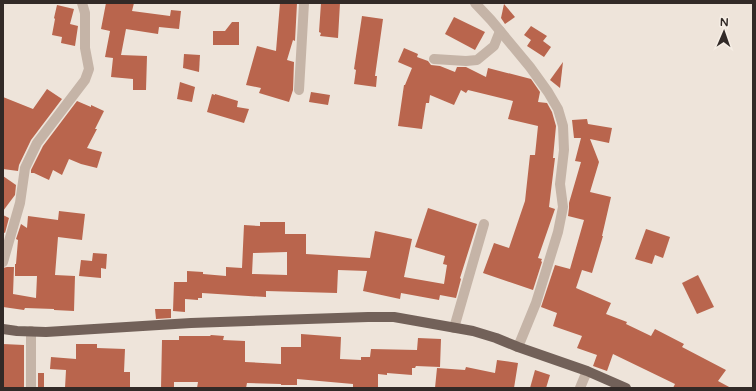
<svg xmlns="http://www.w3.org/2000/svg" width="756" height="391" font-family="'Varela Round',sans-serif">
	<rect width="100%" height="100%" fill="#eee4da"/>
	<g fill="#b9654d" fill-rule="evenodd">
		<polygon points="106,3 134,3 132,11 170,16 171,10 181,11 179,29 159,27 158,34 126,29 121,55 147,56 146,90 133,90 133,79 111,77 113,58 105,57 110,31 101,29"/>
		<polygon points="280,3 297,3 295,41 293,40 287,60 294,62 293,90 289,102 259,93 261,88 246,85 257,46 276,51"/>
		<polygon points="321,3 340,3 338,38 320,36 321,33 319,32"/>
		<polygon points="504,4 515,17 505,24 501,18"/>
		<polygon points="57,5 74,9 70,24 78,26 75,46 61,43 62,37 52,35 55,19 54,18"/>
		<polygon points="362,16 383,19 375,76 377,76 376,87 354,84 356,70 354,69"/>
		<polygon points="454,17 485,32 475,50 445,34"/>
		<polygon points="232,22 239,22 239,45 213,45 213,31 225,31"/>
		<polygon points="531,26 547,36 543,41 551,47 544,57 527,46 531,40 524,35"/>
		<polygon points="404,48 418,54 417,57 428,61 431,65 440,66 455,72 457,67 466,67 486,77 488,68 531,79 540,92 538,102 547,103 552,112 556,126 553,158 555,158 549,207 555,209 538,258 542,259 541,261 542,262 533,290 483,273 494,243 509,248 525,201 530,155 535,155 538,126 508,119 513,101 468,90 466,93 461,90 454,105 430,95 429,103 426,103 422,129 398,126 404,85 405,85 412,68 398,62"/>
		<polygon points="184,54 200,55 199,72 183,68"/>
		<polygon points="563,62 560,88 550,80"/>
		<polygon points="180,82 195,87 192,102 177,99"/>
		<polygon points="47,89 62,99 31,140 19,165 18,171 3,169 3,97 33,109"/>
		<polygon points="311,92 330,95 328,105 309,102"/>
		<polygon points="212,94 215,95 215,94 238,101 237,107 249,109 244,123 207,112"/>
		<polygon points="77,101 91,107 91,105 104,111 95,129 97,129 87,148 102,152 97,168 81,164 69,159 62,175 53,170 49,180 34,173 31,173 31,170 43,146"/>
		<polygon points="587,119 588,124 612,128 609,143 590,139 599,162 590,192 611,197 602,236 603,236 592,273 582,270 576,288 611,303 606,314 627,322 626,324 651,336 655,329 684,344 682,347 726,370 718,381 731,388 673,388 675,384 613,354 607,371 593,366 597,355 577,348 582,336 553,326 557,313 541,307 555,265 570,269 584,220 568,216 569,208 569,203 581,162 575,161 581,138 574,138 572,120"/>
		<polygon points="3,176 16,185 15,195 3,211"/>
		<path d="M 428,208 L 477,224 L 460,278 L 461,279 L 456,298 L 440,295 L 439,300 L 401,293 L 400,299 L 363,291 L 367,271 L 338,270 L 337,293 L 266,291 L 266,297 L 202,293 L 202,298 L 198,298 L 198,300 L 185,299 L 185,312 L 173,311 L 174,282 L 187,282 L 187,271 L 203,272 L 203,274 L 226,276 L 226,267 L 242,268 L 244,225 L 260,226 L 260,222 L 285,222 L 285,234 L 306,234 L 306,254 L 370,258 L 375,231 L 412,239 L 404,277 L 444,284 L 447,265 L 443,264 L 445,256 L 415,247 ZM 287,252 L 287,275 L 252,274 L 253,253 Z"/>
		<polygon points="59,211 85,214 82,240 58,237 55,275 75,276 74,311 54,310 54,309 25,308 24,310 3,307 3,268 7,267 14,267 13,294 36,298 37,276 15,276 15,264 16,264 18,240 16,239 21,224 27,228 28,216 58,220"/>
		<polygon points="3,215 9,218 5,233 3,232"/>
		<polygon points="646,229 670,237 663,258 655,255 652,264 635,259"/>
		<polygon points="93,253 107,254 106,269 101,268 101,278 79,276 81,260 92,261"/>
		<polygon points="698,275 714,307 697,314 682,283"/>
		<polygon points="155,309 171,309 171,318 156,319"/>
		<polygon points="301,334 341,337 340,359 361,360 361,357 370,357 371,349 417,350 418,338 441,339 440,367 416,366 415,368 412,368 412,375 387,373 387,375 378,374 378,388 353,388 353,384 297,379 297,385 281,385 281,384 247,383 246,388 197,388 198,382 174,382 174,388 161,388 162,340 179,340 179,336 210,336 211,335 224,336 223,340 245,341 245,362 281,364 281,347 301,347"/>
		<polygon points="3,344 24,345 24,388 3,388"/>
		<polygon points="76,344 97,344 97,348 125,349 124,372 130,372 130,388 65,388 66,370 50,369 51,357 76,359"/>
		<polygon points="497,360 518,363 514,388 435,388 437,368 465,370 466,367 495,373"/>
		<polygon points="535,370 550,375 546,388 530,388"/>
		<rect x="38" y="373" width="6" height="15"/>
	</g>
	<g fill="none" stroke-linecap="round" stroke-linejoin="round">
		<g stroke="#c5b4a7" stroke-width="10">
			<polyline points="475,3 491,20 530,67 548,92 558,109 563,126 564,150 560,184 563,207 558,232 536,303 518,347"/>
			<polyline points="434,59 466,61 477,60 494,46 500,31"/>
			<polyline points="299,90 304,3"/>
			<polyline points="3,262 20,203 25,168 37,143 85,80 89,69 85,48 85,13 82,3"/>
			<polyline points="454,328 484,224"/>
			<polyline points="31,388 31,331"/>
			<polyline points="580,388 587,371"/>
		</g>
		<polyline stroke="#726159" stroke-width="10" points="3,329 17,331 46,332 191,323 368,317 394,317 473,331 496,338 518,347 587,371 626,388"/>
	</g>
	<rect width="756" height="391" fill="none" stroke="#322a27" stroke-width="8"/>
	<g transform="translate(724 32) rotate(2)" stroke="#f6eee5" stroke-width="3" paint-order="stroke">
	<path d="M0-3L7 15L0 10L-7 15Z" fill="#322a27"/>
	<text y="-6" font-size="11" font-weight="bold" text-anchor="middle" fill="#322a27">N</text>
	</g>
</svg>
